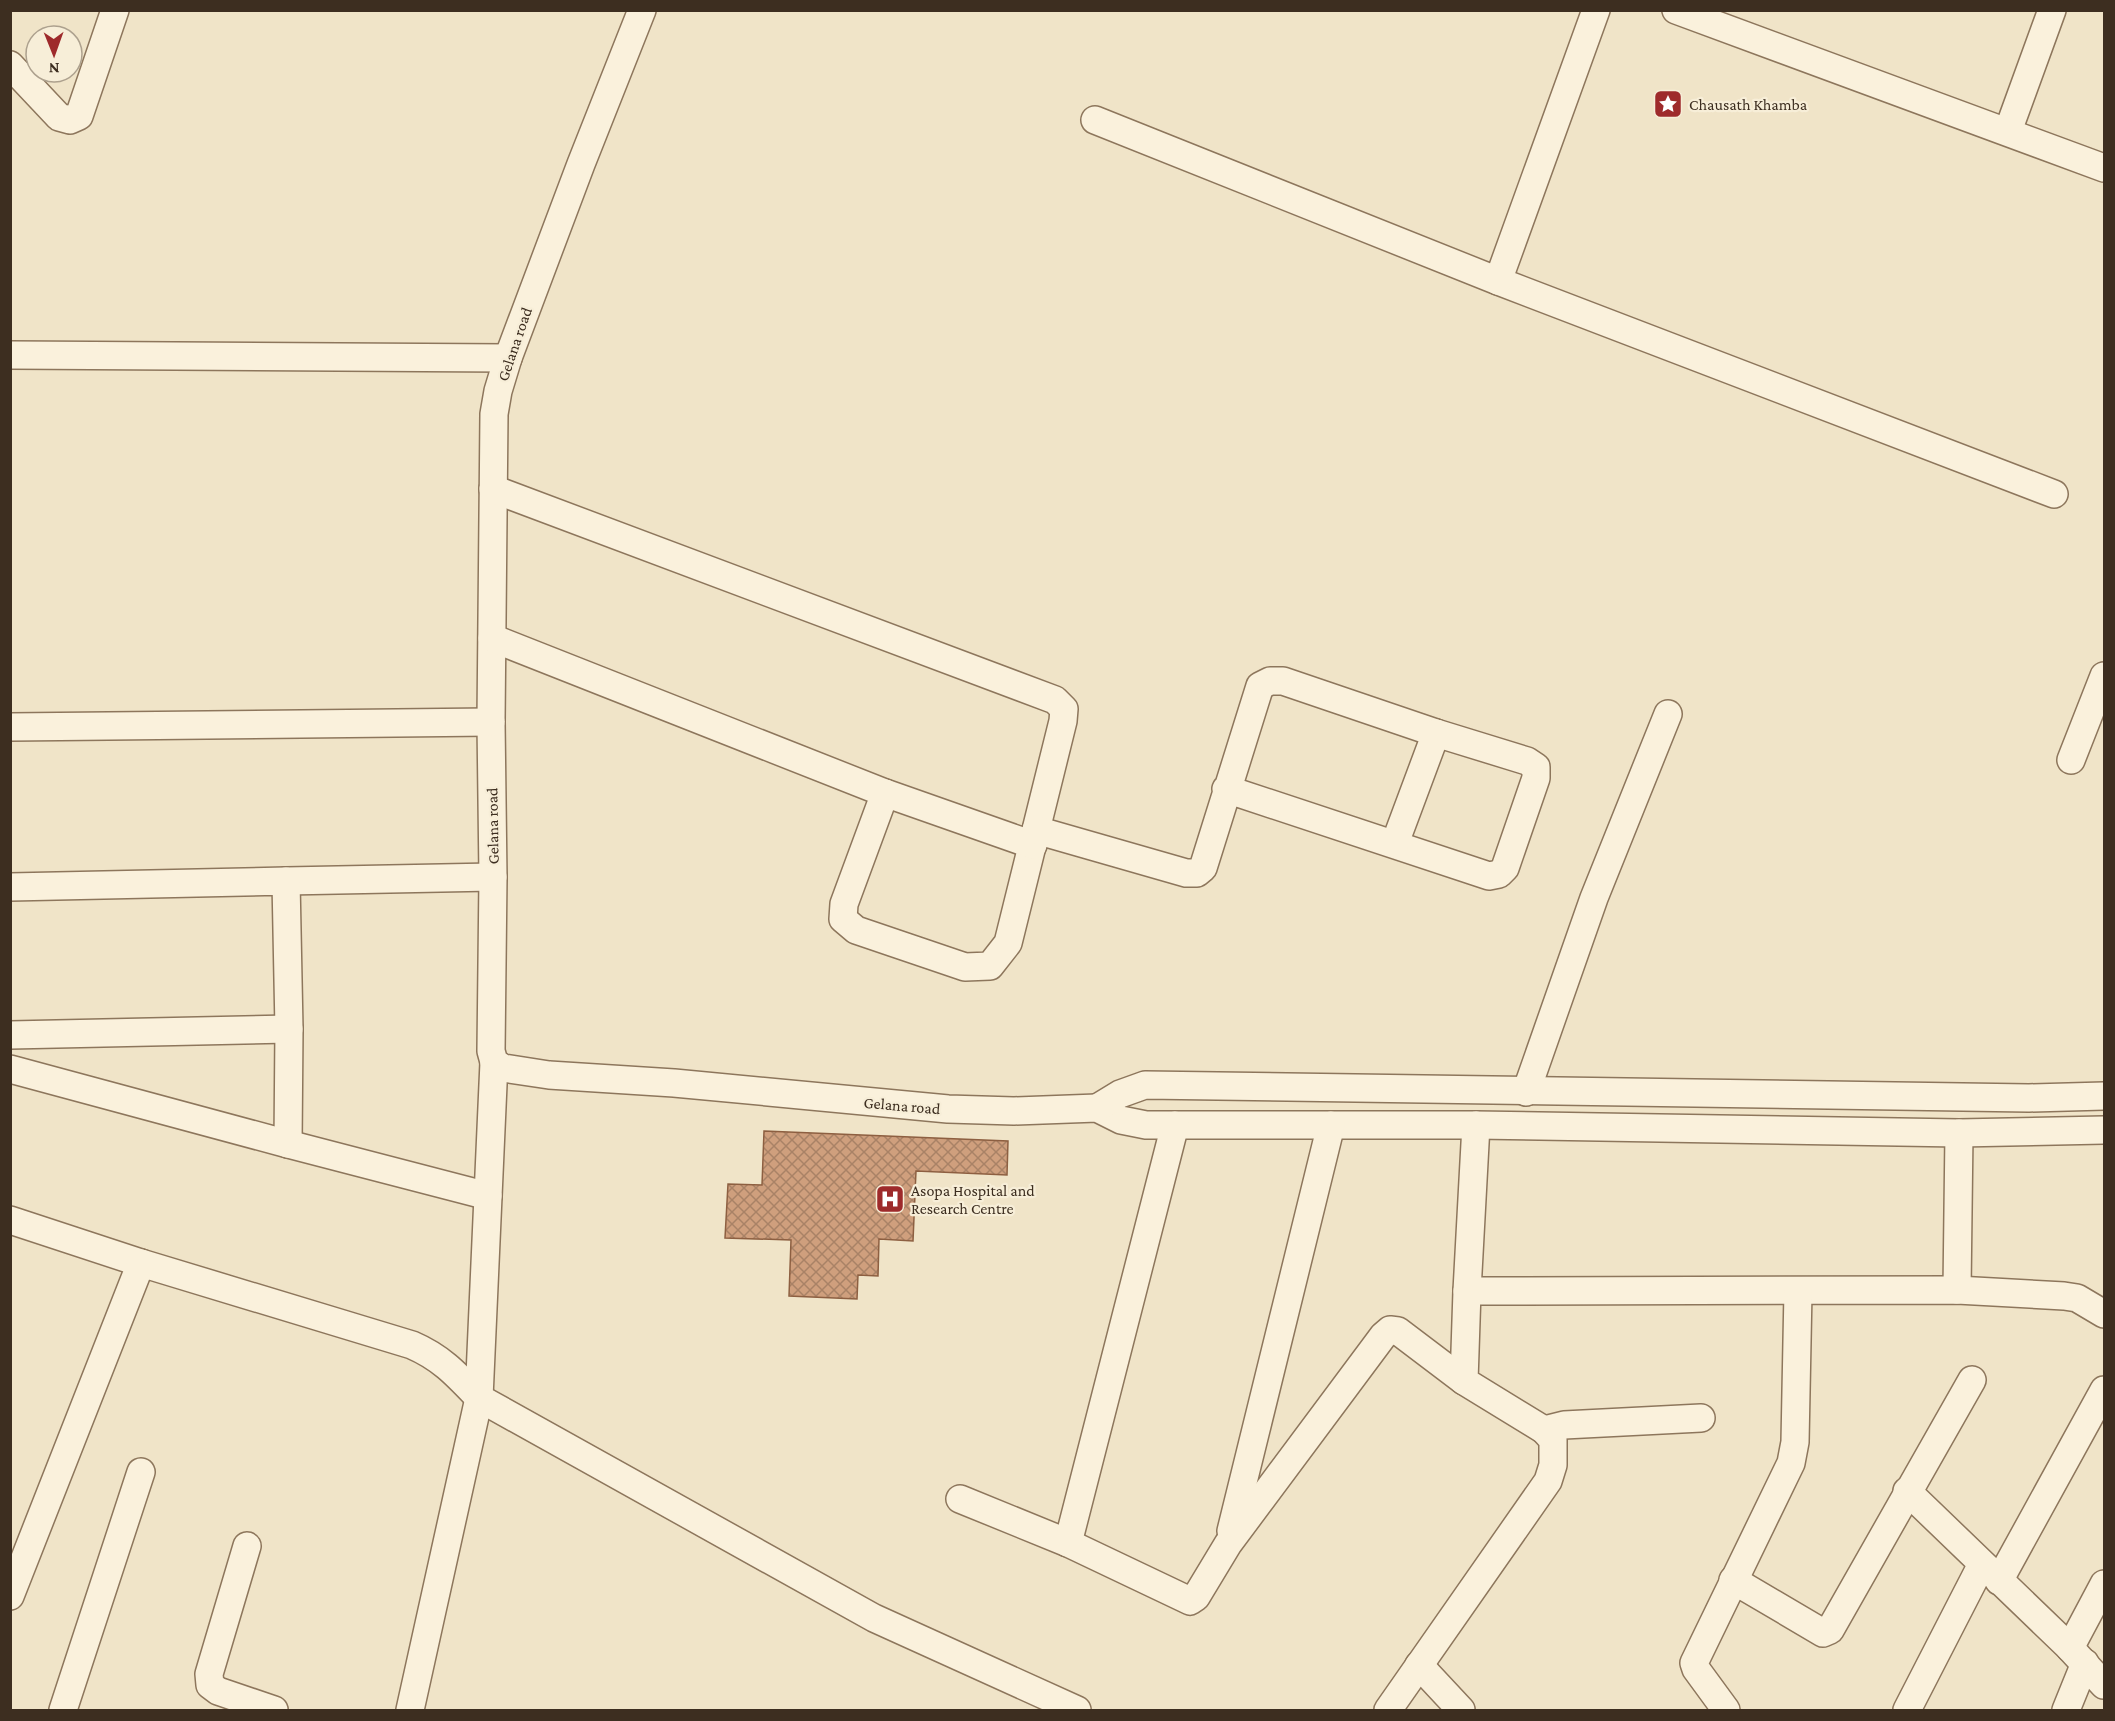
<svg xmlns="http://www.w3.org/2000/svg" width="2115" height="1721" font-family="'Crimson Pro',serif">
	<defs>
		<pattern id="building-cross-hatch" width="8" height="8" patternUnits="userSpaceOnUse" patternTransform="scale(1.5)"><rect width="8" height="8" fill="#cf9f7d"/><path d="M0 0l8 8M0 8l8-8" fill="none" stroke="#a98266"/></pattern>
	</defs>
	<rect width="100%" height="100%" fill="#f0e4c8"/>
	<polygon fill="url(#building-cross-hatch)" stroke="#8d5f41" stroke-width="1.5" points="764,1131 1008,1141 1007,1175 916,1171 913,1241 879,1239 878,1276 858,1275 857,1299 789,1296 791,1240 725,1238 728,1184 762,1185"/>
	<g fill="none" stroke-linecap="round" stroke-linejoin="round">
		<g stroke="#8d765c" stroke-width="30">
			<g id="minor">
				<polyline points="642,10 581,164 508,358 498,391 494,414 491,722 493,877 491,1051 494,1062 503,1068 549,1075 674,1083 948,1109 1014,1111 1097,1108 1121,1120 1146,1125 1476,1125 1959,1133 2104,1130"/>
				<polyline points="1676,10 2104,168"/>
				<polyline points="10,65 59,117 70,120 79,116 115,10"/>
				<polyline points="1095,120 1498,281 2054,494"/>
				<polyline points="2008,131 2052,10"/>
				<polyline points="1498,281 1596,10"/>
				<polyline points="10,355 508,358"/>
				<polyline points="493,489 1055,700 1064,709 1063,721 1008,943 990,966 965,967 856,930 843,919 844,904 885,793"/>
				<polyline points="492,638 885,793 1033,845"/>
				<polyline points="10,727 491,722"/>
				<polyline points="2071,760 2104,676"/>
				<polyline points="1036,830 1186,873 1197,873 1203,868 1260,686 1270,681 1283,681 1436,733 1527,761 1536,767 1536,778 1505,868 1499,874 1489,876 1226,789"/>
				<polyline points="1395,843 1436,733"/>
				<polyline points="286,881 493,877"/>
				<polyline points="10,887 286,881 289,1029 288,1144"/>
				<polyline points="10,1035 289,1029"/>
				<polyline points="10,1069 288,1144 488,1196"/>
				<polyline points="1526,1092 1594,898 1668,714"/>
				<polyline points="1097,1108 1120,1094 1145,1085 2029,1098 2104,1096"/>
				<path d="M 10,1220 L 141,1263 L 412,1345 C 442,1358 457,1375 479,1398 L 874,1618 L 1077,1710"/>
				<polyline points="1957,1290 1959,1133"/>
				<polyline points="1467,1291 1476,1125"/>
				<polyline points="1544,1430 1564,1425 1701,1418"/>
				<polyline points="1907,1491 2070,1648 2104,1685"/>
				<polyline points="960,1499 1068,1543 1190,1601 1196,1597 1228,1544 1383,1336 1390,1330 1398,1331 1464,1381"/>
				<polyline points="1231,1531 1331,1125"/>
				<polyline points="1068,1543 1175,1125"/>
				<polyline points="247,1546 209,1674 210,1685 218,1691 274,1710"/>
				<polyline points="1733,1580 1823,1633 1830,1630 1972,1380"/>
				<polyline points="1999,1581 2104,1390"/>
				<polyline points="10,1596 141,1263"/>
				<polyline points="2070,1648 2104,1584"/>
				<polyline points="1419,1665 1461,1710"/>
				<polyline points="63,1710 141,1472"/>
				<polyline points="410,1710 479,1398 494,1062"/>
				<polyline points="1388,1710 1548,1481 1553,1465 1553,1440 1544,1430 1464,1381 1467,1291 1957,1290 2064,1296 2077,1298 2104,1314"/>
				<polyline points="1726,1710 1696,1669 1694,1663 1791,1463 1795,1442 1798,1291"/>
				<polyline points="1907,1710 1982,1564"/>
				<polyline points="2066,1710 2085,1663"/>
			</g>
		</g>
		<use href="#minor" stroke="#faf1dc" stroke-width="27"/>
	</g>
	<defs>
		<g id="sight-square" transform="scale(1.5)"><rect x="-9" y="-9" width="18" height="18" rx="4" fill="#9e2a2b" stroke="#f7eed8"/><path d="M0-6L1.8-2.2L6-1.7L2.9 1.2L3.7 5.4L0 3.3L-3.7 5.4L-2.9 1.2L-6-1.7L-1.8-2.2Z" fill="#fff"/></g>
		<g id="hospital-square" transform="scale(1.5)"><rect x="-9" y="-9" width="18" height="18" rx="4" fill="#9e2a2b" stroke="#f7eed8"/><path d="M-5-5h3v3.5h4V-5h3V5h-3V1.5h-4V5h-3Z" fill="#fff"/></g>
	</defs>
	<g fill-rule="evenodd">
		<use href="#sight-square" x="1668" y="104"/>
		<use href="#hospital-square" x="890" y="1199"/>
	</g>
	<g text-anchor="middle" stroke-width="4.5" stroke-linejoin="round" paint-order="stroke">
		<g font-size="16" fill="#3d2e20" stroke="#f7eed8" text-anchor="start">
			<text x="1689" y="110">Chausath Khamba</text>
			<text x="911" y="1196">Asopa Hospital and<tspan x="911" dy="18">Research Centre</tspan></text>
		</g>
		<g font-size="16" fill="#3d2e20" stroke="#f7eed8">
			<text transform="translate(514 344) rotate(-71)" y="6">Gelana road</text>
			<text transform="translate(492 826) rotate(-91)" y="6">Gelana road</text>
			<text transform="translate(902 1105) rotate(5)" y="6">Gelana road</text>
		</g>
	</g>
	<rect width="2115" height="1721" fill="none" stroke="#3d2e20" stroke-width="24"/>
	<g transform="translate(54 54) rotate(179)"><circle r="28" fill="#f7eed8" stroke="#ada18e" stroke-width="1.5"/>
	<path d="M0-4.5L10 22L0 15L-10 22Z" fill="#9e2a2b"/>
	<text y="-9" font-size="16" font-weight="bold" text-anchor="middle" fill="#3d2e20">N</text>
	</g>
</svg>
